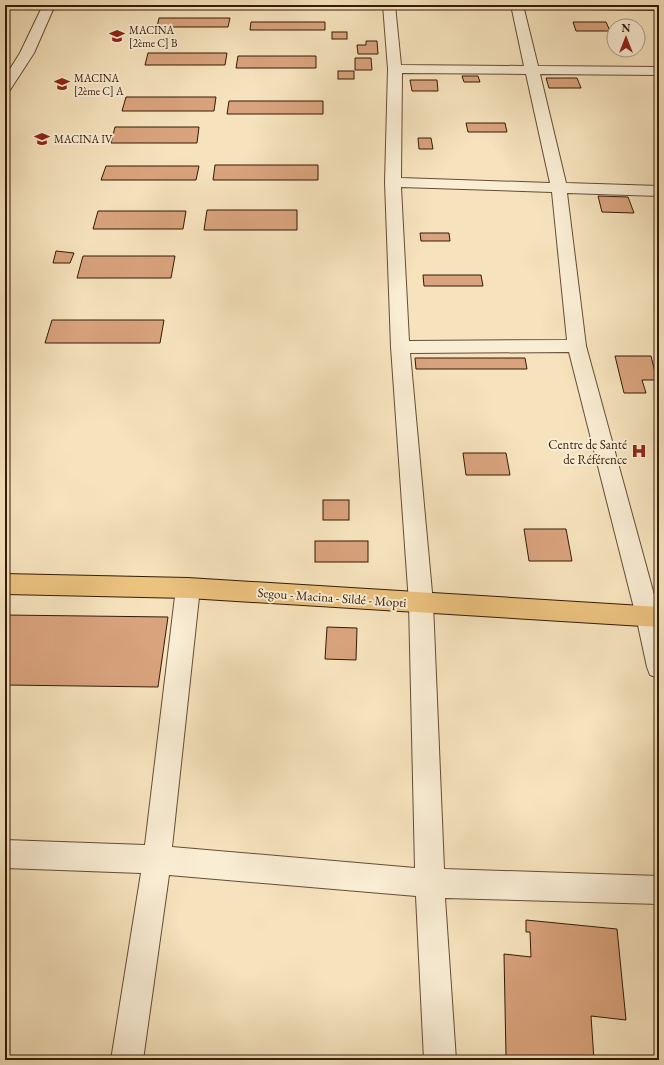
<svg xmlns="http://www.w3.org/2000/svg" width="664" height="1065" font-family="'EB Garamond',serif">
	<rect width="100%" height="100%" fill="#f6e3bd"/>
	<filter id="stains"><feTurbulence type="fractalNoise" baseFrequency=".005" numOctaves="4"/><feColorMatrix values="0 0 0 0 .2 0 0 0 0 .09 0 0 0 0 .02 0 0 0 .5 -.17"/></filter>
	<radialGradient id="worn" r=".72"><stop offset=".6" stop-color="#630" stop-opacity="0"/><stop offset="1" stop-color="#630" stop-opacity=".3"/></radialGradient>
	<g fill="#d9a37d" stroke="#351a07">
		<polygon points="159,18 230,18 228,27 157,27"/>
		<polygon points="251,22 325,22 325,30 250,30"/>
		<polygon points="573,22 606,22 610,31 576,31"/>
		<rect x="332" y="32" width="15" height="7"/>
		<polygon points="366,41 377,41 378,54 358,54 357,45 366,45"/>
		<polygon points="148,53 227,53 225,65 145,65"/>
		<polygon points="238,56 316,56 316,68 236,68"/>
		<polygon points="355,58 371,58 372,70 355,70"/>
		<rect x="338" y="71" width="16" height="8"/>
		<polygon points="462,76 478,76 480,82 464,82"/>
		<polygon points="546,78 577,78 581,88 549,88"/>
		<polygon points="410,80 437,80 438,91 412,91"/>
		<polygon points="126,97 216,97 214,111 122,111"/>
		<polygon points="229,101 323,101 323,114 227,114"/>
		<polygon points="466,123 505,123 507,132 468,132"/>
		<polygon points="115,127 199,127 197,143 111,143"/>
		<polygon points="418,138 431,138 433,149 419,149"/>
		<polygon points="215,165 318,165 318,180 213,180"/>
		<polygon points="106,166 199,166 196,180 101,180"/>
		<polygon points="598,196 628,197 634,213 602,212"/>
		<polygon points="207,210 297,210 297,230 204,230"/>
		<polygon points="98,211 186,211 183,229 93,229"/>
		<polygon points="420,233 449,233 450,241 421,241"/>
		<polygon points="56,251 74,253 70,263 53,263"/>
		<polygon points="83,256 175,256 171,278 77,278"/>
		<polygon points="423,275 481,275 483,286 424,286"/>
		<polygon points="52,320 164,320 160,343 45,343"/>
		<polygon points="615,356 651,356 657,380 642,380 646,393 624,393"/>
		<polygon points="415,358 525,358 527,369 416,369"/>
		<polygon points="463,453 506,453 510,475 466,475"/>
		<rect x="323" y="500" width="26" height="20"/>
		<polygon points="524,529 566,529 572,561 529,561"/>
		<rect x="315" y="541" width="53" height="21"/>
		<polygon points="5,615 168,617 158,687 5,685"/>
		<polygon points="327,627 357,628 356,660 325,659"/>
		<polygon points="526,920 617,929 626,1020 591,1016 594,1060 545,1060 506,1056 504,954 531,957 530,932 526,932"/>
	</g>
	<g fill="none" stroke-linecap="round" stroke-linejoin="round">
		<g stroke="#654c34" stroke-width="2">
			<g id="street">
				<polygon points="43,5 55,5 34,53 10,90 5,91 5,77 20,53"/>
				<path d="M 383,5 L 395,5 L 401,65 L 524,66 L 511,5 L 523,5 L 538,66 L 659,67 L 659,75 L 540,74 L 566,183 L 659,186 L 659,196 L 567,193 L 586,346 L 659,613 L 659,678 L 650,675 L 647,667 L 636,616 L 569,352 L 410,353 L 433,603 L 444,869 L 659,876 L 659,904 L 445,898 L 456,1060 L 424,1060 L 416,896 L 169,875 L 143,1060 L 111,1060 L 141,873 L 5,868 L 5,840 L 145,845 L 176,588 L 180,581 L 188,578 L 196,581 L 200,588 L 172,847 L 415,868 L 409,603 L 391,347 L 385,182 L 388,69 ZM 402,73 L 526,74 L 550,183 L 401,178 ZM 401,187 L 552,192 L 567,340 L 409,341 Z"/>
				<polygon points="406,5 489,5 487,8 483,9 412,9 408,8"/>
				<polygon points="575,5 659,5 659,10 581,9 577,8"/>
			</g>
		</g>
		<g stroke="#351a07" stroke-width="2">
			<polygon id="primary" points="5,574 188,578 659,607 659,627 188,598 5,594"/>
		</g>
		<use href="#street" fill="#f9edd4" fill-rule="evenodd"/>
		<use href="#primary" fill="#ebc27e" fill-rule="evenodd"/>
	</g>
	<defs>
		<g id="school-bare" transform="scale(1.2)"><path d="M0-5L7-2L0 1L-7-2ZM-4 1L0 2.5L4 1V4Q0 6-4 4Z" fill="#8f2418" stroke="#f9edd4" stroke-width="2.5" paint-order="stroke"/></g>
		<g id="hospital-bare" transform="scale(1.2)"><path d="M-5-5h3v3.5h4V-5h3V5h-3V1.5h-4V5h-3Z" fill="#8f2418" stroke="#f9edd4" stroke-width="2.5" paint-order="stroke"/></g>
	</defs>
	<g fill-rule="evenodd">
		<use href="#school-bare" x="117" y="36"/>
		<use href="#school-bare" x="62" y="84"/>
		<use href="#school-bare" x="42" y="139"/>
		<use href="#hospital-bare" x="639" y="451"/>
	</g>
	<g text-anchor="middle" stroke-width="4" stroke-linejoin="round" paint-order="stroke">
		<g font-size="11" fill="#351a07" stroke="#f9edd4" text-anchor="start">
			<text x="129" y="34">MACINA<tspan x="129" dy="13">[2ème C] B</tspan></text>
			<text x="74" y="82">MACINA<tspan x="74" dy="13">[2ème C] A</tspan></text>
			<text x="54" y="143">MACINA IV</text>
		</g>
		<g font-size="13" fill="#351a07" stroke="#f9edd4" text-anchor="end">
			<text x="627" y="449">Centre de Santé<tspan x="627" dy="15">de Référence</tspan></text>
		</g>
		<g font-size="13" fill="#351a07" stroke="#f9edd4">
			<text transform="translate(332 597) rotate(4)" y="5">Segou - Macina - Sildé - Mopti</text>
		</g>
	</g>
	<rect width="664" height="1065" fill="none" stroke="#f6e3bd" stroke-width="20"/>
	<rect x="6" y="6" width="652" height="1053" fill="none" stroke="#351a07" stroke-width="2"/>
	<rect x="10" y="10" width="644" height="1045" fill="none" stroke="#351a07"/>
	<g transform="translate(626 38)"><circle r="19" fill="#f9edd4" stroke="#ab9982"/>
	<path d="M0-3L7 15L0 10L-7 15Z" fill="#8f2418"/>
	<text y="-6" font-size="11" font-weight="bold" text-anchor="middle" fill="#351a07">N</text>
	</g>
	<rect width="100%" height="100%" filter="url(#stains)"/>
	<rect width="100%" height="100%" fill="url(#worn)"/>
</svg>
